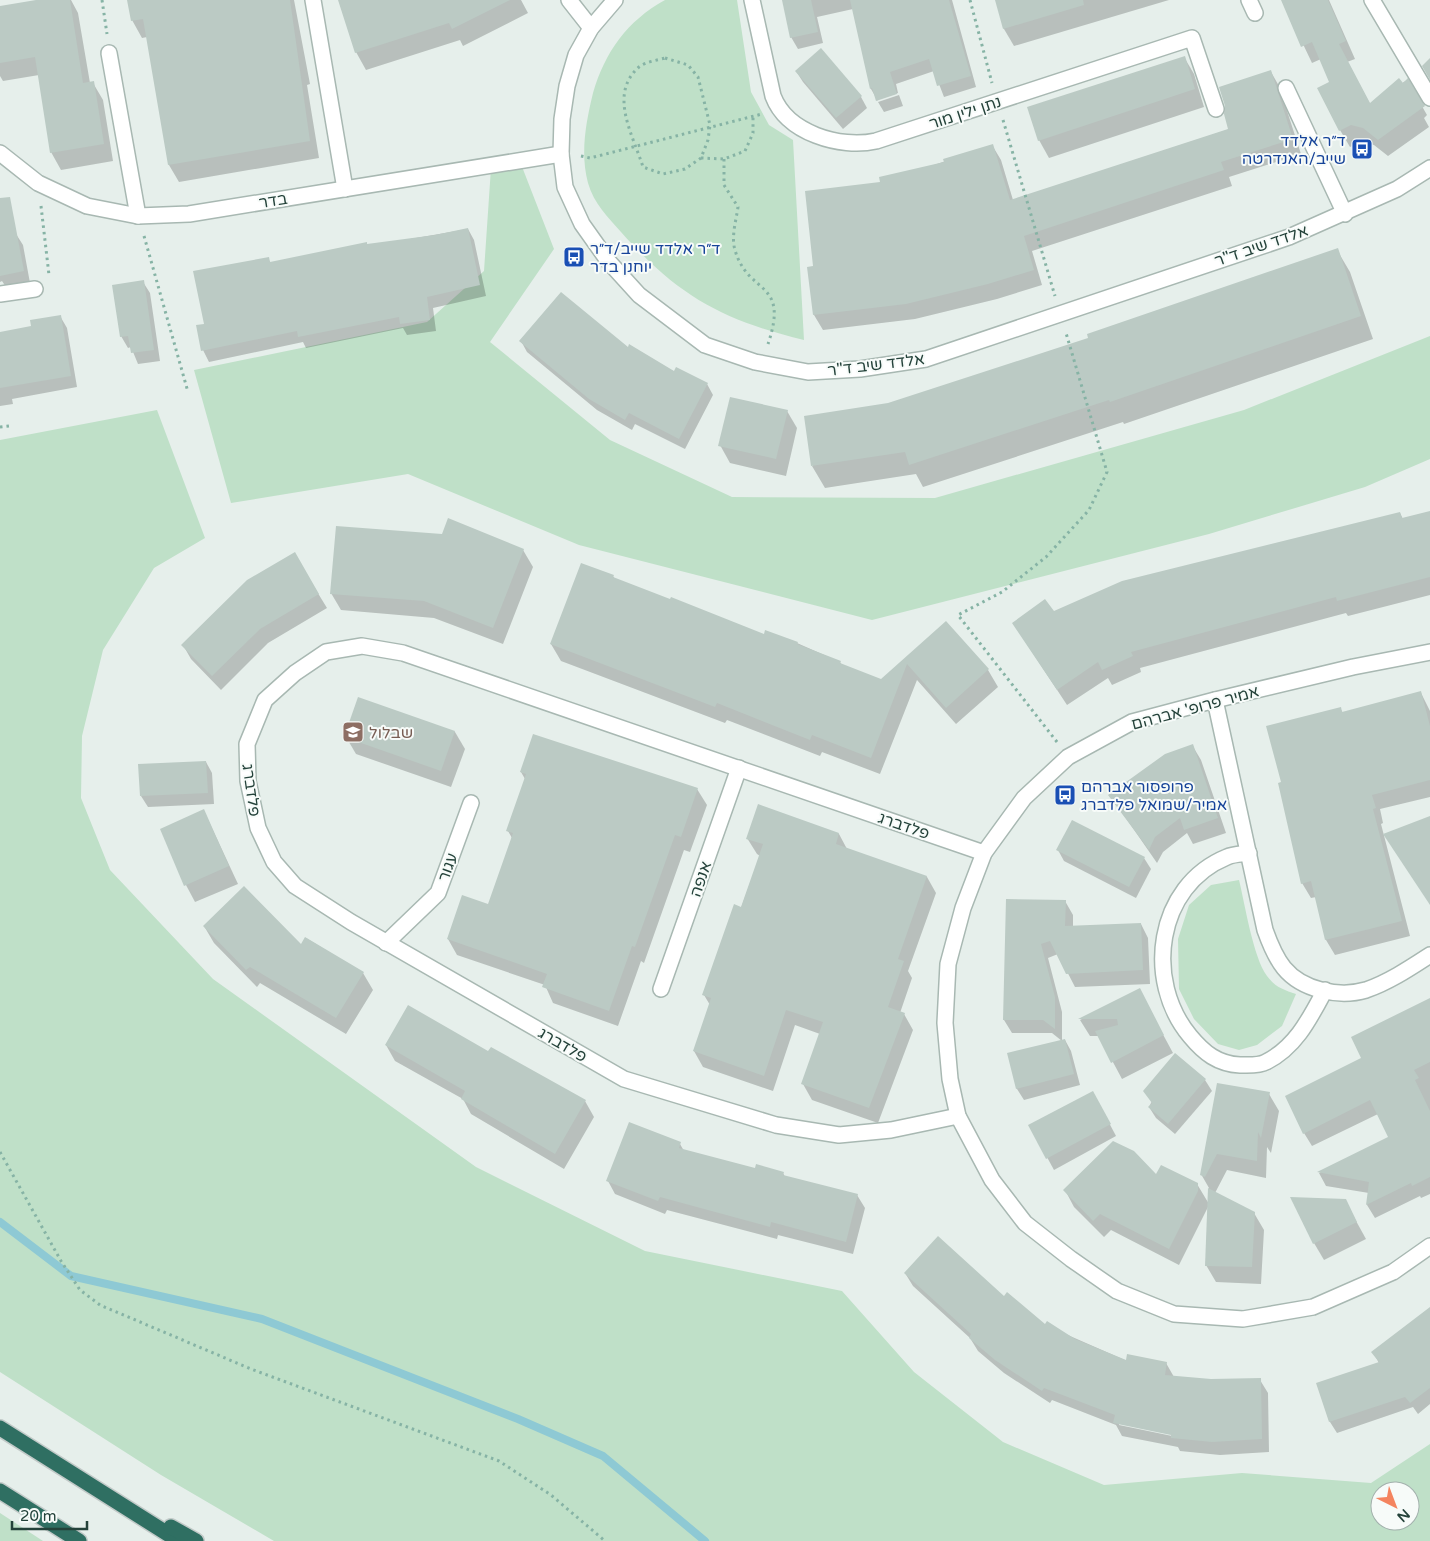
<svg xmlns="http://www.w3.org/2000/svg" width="1430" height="1541" font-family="'Varela Round','Noto Sans Hebrew',sans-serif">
	<rect width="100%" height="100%" fill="#e6efeb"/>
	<g fill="#bfe0c8" fill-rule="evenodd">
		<path d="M 665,0 L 737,0 L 751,92 L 769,125 L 793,140 L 804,340 C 722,320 678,296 621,232 C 608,217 594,204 588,183 C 580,153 586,122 593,93 C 605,52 627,21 665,0 Z"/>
		<polygon points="519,159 554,249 490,342 610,440 732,497 935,498 1244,410 1430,336 1430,459 1365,487 1209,534 872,620 579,545 408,474 231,503 194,370 427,322 484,271 491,168"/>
		<path d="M 157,410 L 205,538 L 154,568 L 103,650 L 82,736 L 81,798 L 110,870 L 213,979 L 476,1167 L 645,1251 L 842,1291 L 914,1372 L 1003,1442 L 1104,1485 L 1242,1473 L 1371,1483 L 1430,1444 L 1430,1541 L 274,1541 L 161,1475 L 0,1372 L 0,440 ZM 1380,1491 L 1410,1491 L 1410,1521 L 1380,1521 Z"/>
		<path d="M 1239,880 C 1245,904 1253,957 1267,976 C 1275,987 1284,990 1296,994 L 1282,1026 L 1257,1045 L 1239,1050 L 1218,1044 L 1194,1019 L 1179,989 L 1178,939 L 1189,905 L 1211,885 Z"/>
		<polygon points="0,1513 43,1541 0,1541"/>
	</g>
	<g fill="#0003" fill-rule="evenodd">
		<polygon points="44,0 71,0 78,13 90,83 93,83 103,100 113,161 61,170 51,152 39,75 3,81 0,76 0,7"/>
		<polygon points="128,0 294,0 310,84 307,85 319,158 179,182 169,165 147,37 142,38 132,20"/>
		<polygon points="342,0 521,0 528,13 463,46 460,40 366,70 356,52"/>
		<polygon points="783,0 952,0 976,87 944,97 934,71 896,84 898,93 878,99 878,101 871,89 853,9 817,17 823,43 798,49 791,37"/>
		<polygon points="996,0 1169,0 1014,46 1004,29"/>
		<polygon points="1282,0 1329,0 1355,59 1347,62 1370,104 1407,80 1427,115 1424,118 1429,127 1388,156 1374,145 1361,142 1350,147 1340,130 1331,82 1321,59 1312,63"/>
		<polygon points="1184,57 1194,74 1204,107 1049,158 1039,140"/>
		<polygon points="796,71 861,97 867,108 843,129 803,82"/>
		<polygon points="1271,72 1279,86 1301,154 1229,177 1232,186 1032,251 1042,285 997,299 915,319 823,330 814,315 808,268 814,267 882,183 992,145 1001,160 1013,200 1230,129 1226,106"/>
		<polygon points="899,95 903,106 884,112 878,102"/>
		<polygon points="468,229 474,240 486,296 433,308 436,331 407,335 403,328 306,348 303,342 209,362 203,350 205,325 268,259 271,263"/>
		<polygon points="16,234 23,245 30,283 6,287 2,281 0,282 0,237"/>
		<polygon points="1337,250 1350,272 1373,339 1124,424 1123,422 923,487 916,474 825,488 812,466 888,404 1090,339"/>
		<polygon points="143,282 150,293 160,361 138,364 131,347 128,348 121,336"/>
		<polygon points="60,316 67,328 77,387 12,399 13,404 0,406 0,333 32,327"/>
		<polygon points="521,341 628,349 675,372 707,384 713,395 685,449 635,424 632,430 597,410 527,352"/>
		<polygon points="787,411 797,428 786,476 730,463 720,445"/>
		<polygon points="1430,512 1430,595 1348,616 1346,613 1140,668 1141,672 1112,685 1108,678 1067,705 1013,623 1400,513 1403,519"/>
		<polygon points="523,550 533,567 503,644 434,618 341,610 331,593"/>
		<polygon points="294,554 327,608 268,643 221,690 191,659 183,645"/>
		<polygon points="613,576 615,579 764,636 797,643 840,662 842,665 881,680 946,623 988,670 998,687 956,724 917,680 880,774 822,752 820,756 727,720 725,723 561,661 551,644"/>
		<polygon points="1421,693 1430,711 1430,797 1380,809 1383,823 1381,824 1410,936 1335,955 1326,940 1316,897 1311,898 1302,883 1282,783 1340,708 1343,713"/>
		<polygon points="359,699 455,732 465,749 451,787 356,754 346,737"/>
		<polygon points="1192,745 1201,760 1226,833 1193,844 1187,833 1163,852 1157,863 1110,795"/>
		<polygon points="206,762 212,773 214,804 148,807 141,796"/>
		<polygon points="521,772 697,789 707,805 690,852 684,850 644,963 641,961 618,1026 553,1003 545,985 457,955 448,939 489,906 512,838 508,831 525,779"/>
		<polygon points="204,811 238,884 195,902 186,885"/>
		<polygon points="839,834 847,849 927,877 936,893 908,971 912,978 900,1013 904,1014 913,1030 878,1123 812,1100 803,1084 820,1034 795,1025 773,1091 703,1067 694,1051 710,1005 704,995 741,908 760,856 757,854 747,838"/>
		<polygon points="1058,850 1144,858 1151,869 1136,898 1064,861"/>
		<polygon points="1008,901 1065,901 1073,915 1073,927 1141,924 1148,938 1150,984 1075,987 1058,954 1048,958 1062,1012 1062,1041 1065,1040 1071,1051 1080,1085 1024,1100 1017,1089 1009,1054 1062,1041 1052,1033 1012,1033 1004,1020"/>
		<polygon points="204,926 301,946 306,938 363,973 373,990 346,1034 260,983 257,987 214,943"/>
		<polygon points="1139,990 1173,1053 1122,1079 1099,1036 1090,1036 1080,1020"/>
		<polygon points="1430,999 1430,1194 1421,1198 1420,1196 1375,1218 1367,1205 1369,1193 1326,1186 1319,1173 1390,1138 1378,1114 1312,1146 1304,1133 1363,1059"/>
		<polygon points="386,1045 489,1053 585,1101 594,1117 564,1169 471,1114 463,1099 395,1061"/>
		<polygon points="1175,1055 1205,1080 1212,1091 1175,1134 1156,1118 1149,1107"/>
		<polygon points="1218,1084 1269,1094 1279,1111 1271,1153 1267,1147 1266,1178 1227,1170 1215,1193 1254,1213 1264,1230 1261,1284 1216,1282 1206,1265 1208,1207 1179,1265 1111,1230 1104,1237 1074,1207 1065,1190 1157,1176 1197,1184 1209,1204 1209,1188 1201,1174"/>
		<polygon points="1099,1104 1116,1136 1054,1170 1030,1126"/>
		<polygon points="680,1144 684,1151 756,1169 783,1173 785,1177 857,1195 865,1208 853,1254 778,1235 777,1239 667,1210 665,1214 615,1194 608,1181"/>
		<polygon points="1345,1201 1366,1239 1324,1260 1314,1243"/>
		<path d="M 905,1273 L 1004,1298 L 1045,1325 L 1127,1361 L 1166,1363 L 1174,1377 L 1211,1380 L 1260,1380 L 1268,1393 L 1269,1452 L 1220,1455 L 1180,1451 L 1178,1447 L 1122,1436 L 1116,1425 L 1052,1400 L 1050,1403 L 1004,1373 L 978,1351 L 970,1338 L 913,1286 ZM 1119,1423 L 1178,1435 L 1177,1437 L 1119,1425 Z"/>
		<polygon points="1430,1308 1430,1404 1418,1414 1413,1407 1337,1433 1330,1422 1318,1384 1379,1363 1373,1352"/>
	</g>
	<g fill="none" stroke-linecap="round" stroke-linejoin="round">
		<polyline stroke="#8ec9d4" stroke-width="8" points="0,1222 71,1276 262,1319 518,1419 603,1456 705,1541"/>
	</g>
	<g fill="#bbcac4">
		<polygon points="36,0 70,0 83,83 94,81 104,144 50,153 35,57 0,63 0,6"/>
		<polygon points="127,0 290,0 310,141 168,165 143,19 131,21"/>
		<polygon points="338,0 510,0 452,29 449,23 355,53"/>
		<polygon points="782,0 811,0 818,32 790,38"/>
		<polygon points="850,0 949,0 971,76 937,86 929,59 890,72 897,94 876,101 872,88 870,89"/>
		<polygon points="995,0 1083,0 1084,5 1003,29"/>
		<polygon points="1281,0 1328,0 1346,41 1339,44 1370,103 1399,78 1403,83 1408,78 1425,106 1378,140 1363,128 1351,125 1339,131 1317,88 1329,82 1312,42 1301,47"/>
		<polygon points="821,48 862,96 836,118 795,71"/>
		<polygon points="1185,56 1195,89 1038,141 1027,107"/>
		<polygon points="1430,58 1430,80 1422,66"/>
		<polygon points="1271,70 1293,139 1221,162 1224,170 1024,236 1034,270 988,284 906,304 813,315 807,267 813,266 805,191 880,182 879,177 944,162 943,159 993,144 1010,200 1228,129 1224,114 1225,106 1219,87"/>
		<polygon points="10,197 24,271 0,276 0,198"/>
		<polygon points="468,228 480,285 427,297 430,320 400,324 399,317 298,337 297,331 201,351 196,325 204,324 193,271 269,257 270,262 367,242 367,244 435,235"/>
		<polygon points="1338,248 1361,316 1110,402 1109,400 909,465 905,452 811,466 804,416 888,403 1088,338 1087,334"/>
		<polygon points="144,280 154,350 131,353 128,336 120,337 112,285"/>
		<polygon points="561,292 628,347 629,344 674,371 676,367 708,383 679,439 629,413 625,420 589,399 519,341"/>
		<polygon points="61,315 71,376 0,388 0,332 31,326 30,320"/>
		<polygon points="730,397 788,410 776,459 718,446"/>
		<polygon points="1430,511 1430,577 1337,601 1336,597 1131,652 1133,656 1102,670 1098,662 1057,690 1012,623 1045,599 1054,611 1122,581 1400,512 1402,518"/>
		<polygon points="448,518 524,549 493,628 424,601 330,594 336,526 442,534"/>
		<polygon points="295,552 319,594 260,629 212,676 181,645 247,580"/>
		<polygon points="581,563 614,575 613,577 670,599 671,597 764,634 765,630 798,642 797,644 841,661 840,663 881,679 946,621 989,669 946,708 907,664 871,758 812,735 810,740 717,703 715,707 550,644"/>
		<polygon points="1421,691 1430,726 1430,780 1372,795 1376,808 1373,809 1402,921 1325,940 1311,881 1301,884 1278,783 1281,782 1266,726 1341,707 1342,712"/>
		<polygon points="358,697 455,731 441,771 344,737"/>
		<polygon points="533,734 698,788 681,837 675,835 635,947 632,946 609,1011 542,987 547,974 447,939 462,895 488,904 513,833 506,831 526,774 520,772"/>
		<polygon points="1193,744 1218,818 1184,830 1180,818 1155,837 1149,850 1108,795 1165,754"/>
		<polygon points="206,761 208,793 140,796 138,764"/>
		<polygon points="758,804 839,833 836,844 927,876 898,959 904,961 888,1007 905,1013 869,1108 801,1084 823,1022 786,1010 764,1076 693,1051 711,998 702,995 734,904 741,907 763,844 746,839"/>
		<polygon points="204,809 229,866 184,886 160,829"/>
		<polygon points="1430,816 1430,905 1383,834"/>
		<polygon points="1072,820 1145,857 1129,887 1056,850"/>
		<polygon points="244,886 301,944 305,937 364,972 336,1018 250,967 246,970 203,926"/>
		<polygon points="1006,899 1066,900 1065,926 1141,923 1143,970 1066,974 1050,941 1041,944 1055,997 1055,1029 1043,1020 1003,1020"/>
		<polygon points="1140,988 1164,1035 1111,1063 1095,1031 1118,1025 1117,1019 1078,1019"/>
		<polygon points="1430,998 1430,1062 1414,1070 1419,1078 1415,1080 1430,1111 1430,1177 1412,1186 1411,1183 1366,1205 1369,1182 1317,1172 1388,1137 1370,1100 1303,1134 1285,1096 1361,1058 1351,1037"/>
		<polygon points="408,1005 488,1051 491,1047 586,1100 555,1154 461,1099 465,1091 385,1045"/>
		<polygon points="1065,1039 1074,1074 1016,1089 1007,1053"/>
		<polygon points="1175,1053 1206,1079 1168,1124 1148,1107 1152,1103 1143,1091"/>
		<polygon points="1217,1083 1270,1092 1261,1138 1258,1132 1257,1161 1217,1154 1205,1177 1200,1175"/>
		<polygon points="1093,1091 1111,1124 1046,1159 1028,1125"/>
		<polygon points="629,1122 681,1142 679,1148 755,1168 756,1164 784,1172 783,1175 858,1194 846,1242 771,1222 770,1227 660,1197 658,1201 606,1181"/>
		<polygon points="1113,1141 1134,1151 1156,1174 1161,1165 1198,1183 1198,1191 1169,1249 1100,1214 1093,1221 1063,1190"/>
		<polygon points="1208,1188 1255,1212 1252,1267 1205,1266"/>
		<polygon points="1290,1197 1346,1199 1357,1222 1313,1244"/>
		<polygon points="938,1236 1004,1296 1007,1292 1045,1324 1047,1321 1075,1339 1126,1360 1127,1354 1167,1362 1165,1375 1211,1379 1261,1378 1262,1439 1212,1442 1171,1438 1171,1435 1113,1423 1115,1415 1044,1388 1042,1391 995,1360 969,1338 971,1334 904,1273"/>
		<polygon points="1430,1307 1430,1388 1410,1403 1405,1397 1329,1422 1316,1383 1379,1362 1371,1352"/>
	</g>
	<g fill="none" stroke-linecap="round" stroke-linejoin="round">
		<g stroke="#a8b8b2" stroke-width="18">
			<g id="minor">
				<polyline points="313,0 345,189"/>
				<polyline points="569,0 591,28"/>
				<polyline points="615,0 591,28 576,55 567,86 562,119 561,154 565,187 582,224 609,262 639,295 705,345 755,362 808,372 860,369 926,359 1289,237 1397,189 1430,168"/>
				<path d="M 752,0 L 773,96 C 787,133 840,149 876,141 L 1192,38 L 1216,109"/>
				<polyline points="1249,0 1255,13"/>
				<polyline points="1372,0 1430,98"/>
				<polyline points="109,53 138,216"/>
				<polyline points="1286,88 1345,214"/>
				<polyline points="0,153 38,183 87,206 138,216 189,214 561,154"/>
				<polyline points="0,294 35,289"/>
				<polyline points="1430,652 1353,667 1215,700 1132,722 1068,757 1024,798 984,853 963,908 948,964 945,1023 950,1079 958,1116 992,1180 1025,1223 1071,1259 1117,1291 1174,1314 1243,1319 1313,1307 1393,1272 1430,1246"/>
				<path d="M 1215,700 L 1265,930 C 1270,944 1275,957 1284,968 C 1302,990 1339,998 1366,990 C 1389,982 1410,968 1430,955"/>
				<path d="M 1249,853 C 1242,854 1233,854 1227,857 C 1156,886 1144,981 1190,1036 C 1204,1053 1218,1064 1240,1065 C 1248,1065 1259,1066 1266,1062 C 1296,1047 1310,1018 1325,990"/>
				<polyline points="386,943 438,893 471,803"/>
				<polyline points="661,989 739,768"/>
				<polyline points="958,1116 891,1130 839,1135 776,1125 624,1079 351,922 295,886 274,862 258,828 248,781 247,744 265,700 295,673 326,652 362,646 403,653 984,853"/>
			</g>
		</g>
		<g stroke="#c2cac8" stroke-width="18">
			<g id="highway">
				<polyline points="0,1428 179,1541"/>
				<polyline points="0,1491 79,1541"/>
				<polyline points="171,1527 196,1541"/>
			</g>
		</g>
		<g stroke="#86b3a5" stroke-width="3" stroke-dasharray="2.5 4" stroke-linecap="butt">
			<polyline points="102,0 107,34"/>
			<polyline points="970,0 992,83"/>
			<path d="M 665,58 L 688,65 L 698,77 L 710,125 L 708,140 L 701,158 L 685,169 L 663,174 L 643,167 C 633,135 608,94 639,67 C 645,62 658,60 665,58 Z"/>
			<polyline points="1003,120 1055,296"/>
			<polyline points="581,156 590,158 762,114"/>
			<polyline points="701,158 724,159 745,151 753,133 753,117"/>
			<path d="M 724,159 L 724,185 L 738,207 C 736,221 731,237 735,250 C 748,296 790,279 768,344"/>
			<polyline points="41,206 49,275"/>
			<polyline points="144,236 188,392"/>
			<polyline points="0,427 9,426"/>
			<polyline points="1057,742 958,615 1002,592 1046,557 1089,510 1107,472 1066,333"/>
			<polyline points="0,1152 61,1261 80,1290 100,1305 251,1369 499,1461 551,1495 605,1541"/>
		</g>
		<use href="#minor" stroke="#fff" stroke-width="15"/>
		<use href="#highway" stroke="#2f6f62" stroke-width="15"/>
	</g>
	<defs>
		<g id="bus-square" transform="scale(1.125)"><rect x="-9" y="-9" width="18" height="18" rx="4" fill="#1a4fb4" stroke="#f7fbf9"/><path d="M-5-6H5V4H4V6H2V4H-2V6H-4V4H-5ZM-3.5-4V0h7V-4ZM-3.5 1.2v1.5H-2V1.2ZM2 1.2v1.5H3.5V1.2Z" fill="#fff"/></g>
		<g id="school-square" transform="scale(1.125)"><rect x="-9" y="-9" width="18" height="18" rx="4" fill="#8d6e63" stroke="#f7fbf9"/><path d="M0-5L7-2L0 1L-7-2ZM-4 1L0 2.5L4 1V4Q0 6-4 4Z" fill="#fff"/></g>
	</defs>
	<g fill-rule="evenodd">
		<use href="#bus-square" x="1362" y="149"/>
		<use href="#bus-square" x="574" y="257"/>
		<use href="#school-square" x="353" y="732"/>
		<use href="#bus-square" x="1065" y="795"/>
	</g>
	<g text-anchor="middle" stroke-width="4" stroke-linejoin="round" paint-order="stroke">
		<g font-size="16" fill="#24423a" stroke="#f7fbf9">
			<text transform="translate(965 112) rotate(-18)" y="6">נתן ילין מור</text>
			<text transform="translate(273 200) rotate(-9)" y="6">בדר</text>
			<text transform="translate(1261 245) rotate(-19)" y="6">אלדד שיב ד"ר</text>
			<text transform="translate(876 364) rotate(-7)" y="6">אלדד שיב ד"ר</text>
			<text transform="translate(1195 707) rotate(-15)" y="6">אמיר פרופ' אברהם</text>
			<text transform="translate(252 790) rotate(82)" y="6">פלדברג</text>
			<text transform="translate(904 825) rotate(19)" y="6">פלדברג</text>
			<text transform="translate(447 867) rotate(-70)" y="6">עגור</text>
			<text transform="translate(700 879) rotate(-71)" y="6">אנפה</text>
			<text transform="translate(563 1044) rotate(30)" y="6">פלדברג</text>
		</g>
		<g font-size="16" fill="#164399" stroke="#f7fbf9" text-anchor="start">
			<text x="1346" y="146" text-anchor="end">ד״ר אלדד<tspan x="1346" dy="18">שייב/האנדרטה</tspan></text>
			<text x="590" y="254">ד״ר אלדד שייב/ד״ר<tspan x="590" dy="18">יוחנן בדר</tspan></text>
			<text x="1081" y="792">פרופסור אברהם<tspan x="1081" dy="18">אמיר/שמואל פלדברג</tspan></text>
		</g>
		<g font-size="16" fill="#785e54" stroke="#f7fbf9" text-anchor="start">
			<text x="369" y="738">שבלול</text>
		</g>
	</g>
	<g transform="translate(1395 1506) rotate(138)"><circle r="24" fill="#f7fbf9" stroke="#a3b1ad"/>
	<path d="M0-4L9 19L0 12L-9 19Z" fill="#f4845f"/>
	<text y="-8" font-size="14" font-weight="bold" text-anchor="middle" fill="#24423a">N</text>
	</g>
	<path d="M12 1521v8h75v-8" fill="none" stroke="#24423a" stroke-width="2.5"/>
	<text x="20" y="1521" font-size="15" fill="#24423a" stroke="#f7fbf9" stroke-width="4" paint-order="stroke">20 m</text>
</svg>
